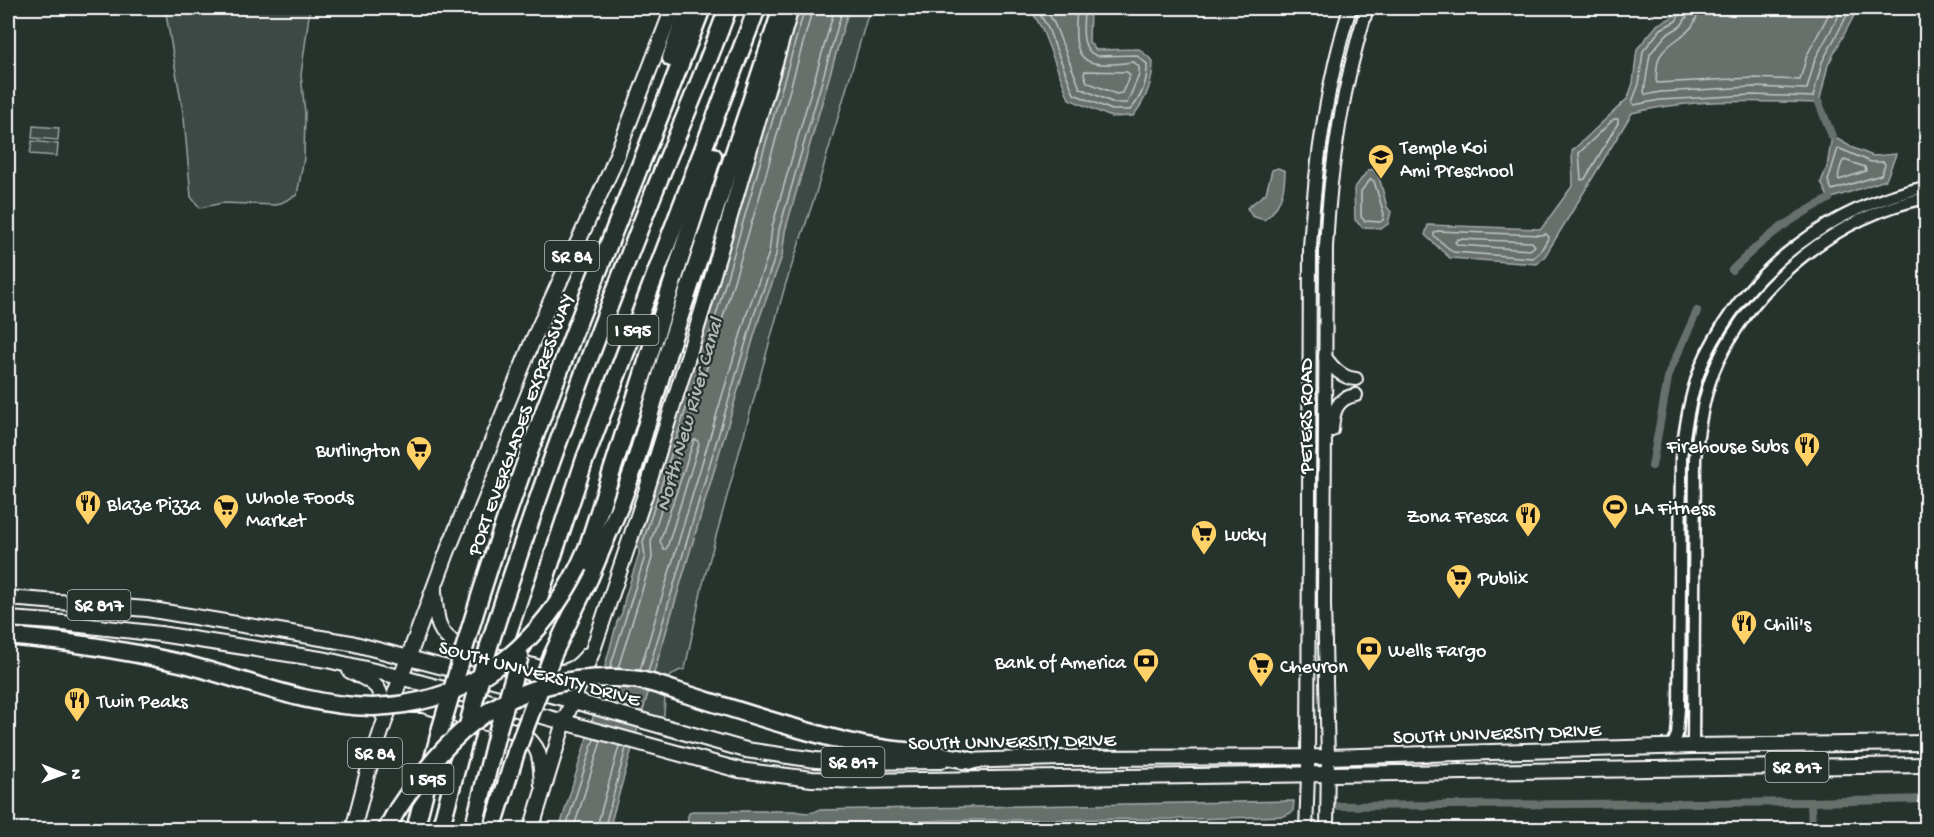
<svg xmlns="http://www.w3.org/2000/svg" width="1934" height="837" font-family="'Gochi Hand',sans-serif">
	<rect width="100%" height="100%" fill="#26332d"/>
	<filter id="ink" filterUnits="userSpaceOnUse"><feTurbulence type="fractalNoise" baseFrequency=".0167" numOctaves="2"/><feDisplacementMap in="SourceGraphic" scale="12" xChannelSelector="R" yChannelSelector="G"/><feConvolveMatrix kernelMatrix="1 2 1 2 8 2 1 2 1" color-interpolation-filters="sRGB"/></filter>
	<g filter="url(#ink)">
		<g fill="#3e4944" stroke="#9ea4a2" stroke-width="1.5">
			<polygon points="165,8 310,8 301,75 305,113 304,158 297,195 277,205 222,203 200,208 191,197 184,118"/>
			<path d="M 849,8 L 870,8 L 815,196 L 785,286 L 702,587 L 685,669 C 657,675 668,698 663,719 L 642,713 L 760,316 L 782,256 L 785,231 Z"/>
			<polygon points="33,126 59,128 58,140 32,138"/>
			<polygon points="32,141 58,144 57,156 30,154"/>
		</g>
		<g fill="#67706c" stroke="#a4a9a7" stroke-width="1.5">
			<polygon points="800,8 849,8 785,231 782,256 760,316 654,672 609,829 559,830 600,694 604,670 617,622 622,613 625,598 639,554 639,549 635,547 711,310"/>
			<path d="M 1030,8 L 1090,8 L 1089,42 L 1096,50 L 1139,49 L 1153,61 C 1153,82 1146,100 1133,116 L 1111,117 L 1069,99 L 1042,29 Z"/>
			<path d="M 1677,8 L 1858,8 L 1828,65 L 1819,103 C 1757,101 1692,98 1632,113 L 1545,256 L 1537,264 L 1450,258 L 1425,235 L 1428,225 L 1541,229 L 1573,185 L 1572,151 L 1628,98 L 1633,83 L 1637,49 L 1658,24 L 1671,18 Z"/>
			<polygon points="1832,136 1853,148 1873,156 1896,154 1886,180 1829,199 1821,182 1827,167"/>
			<path d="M 1278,168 L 1285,171 C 1285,190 1281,208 1264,220 L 1252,216 L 1247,208 L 1266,193 L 1272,170 Z"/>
			<polygon points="1377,169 1387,207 1391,212 1388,224 1382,228 1362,227 1355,220 1354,189 1368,170"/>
			<path d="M 1294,801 L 1293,812 L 1284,816 L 1195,819 L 948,820 L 892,823 L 885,830 L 870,829 L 866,824 L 689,825 C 687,820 687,813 692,811 L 794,811 C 801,813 812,814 818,810 L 868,809 Z"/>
		</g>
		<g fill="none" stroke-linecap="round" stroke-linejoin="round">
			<g stroke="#c2c6c4" stroke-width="1.5">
				<path d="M 1036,8 L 1047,26 L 1074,94 L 1112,110 L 1130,110 C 1141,99 1148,80 1147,64 L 1136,55 L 1097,56 C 1078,49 1084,24 1084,8"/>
				<path d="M 1045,8 L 1054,23 L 1080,88 L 1114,103 L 1127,103 L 1139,75 L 1139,67 L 1134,62 C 1121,63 1106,66 1094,63 C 1070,58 1076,25 1077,8"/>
				<polyline points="1682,8 1681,12 1676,21 1661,29 1643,51 1639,84 1632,102 1634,105 1660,100 1752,95 1813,97 1822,62 1851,8"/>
				<polyline points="1689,8 1688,15 1681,26 1666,35 1650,54 1644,92 1646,95 1660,92 1753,87 1807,89 1815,59 1843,8"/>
				<path d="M 1698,8 C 1697,36 1672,36 1660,56 C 1656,62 1657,73 1656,80 L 1657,83 L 1753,78 L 1800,80 L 1807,55 L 1832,8"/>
				<polygon points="1085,71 1127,72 1130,75 1122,93 1116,94 1087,82 1084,74"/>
				<polygon points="1614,119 1618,119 1618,123 1585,179 1581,180 1579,153"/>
				<polygon points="1838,148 1871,162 1884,162 1885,165 1881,175 1832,190 1828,181"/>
				<path d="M 1844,160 L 1865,167 L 1866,171 L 1839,180 C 1837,176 1841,163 1844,160 Z"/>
				<polygon points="1371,179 1374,181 1384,214 1383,220 1380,222 1365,221 1361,217 1361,191"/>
				<polygon points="1437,231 1540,235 1546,234 1549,237 1540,252 1533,258 1453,252 1434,236 1434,233"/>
				<polygon points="1458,239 1532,242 1535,246 1530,250 1458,245 1455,242"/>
				<polygon points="694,440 697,440 699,444 667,548 664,550 660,541"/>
				<polyline points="610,668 645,556 643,542 717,312 805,8"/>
				<polyline points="618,668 652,558 651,541 724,314 760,195 813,8"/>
				<polyline points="640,670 747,313 769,253 772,227 835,8"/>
				<polyline points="648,672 754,315 776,255 779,230 843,8"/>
				<polyline points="565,830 594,739"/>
				<polyline points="573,830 601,741"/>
				<polyline points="596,830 619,746"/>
				<polyline points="604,830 626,748"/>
			</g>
			<g stroke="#67706c" stroke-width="8">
				<polyline points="1819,103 1832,136"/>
				<path d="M 1732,270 C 1763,239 1789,219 1829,199"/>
				<polyline points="1652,466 1669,373 1697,311"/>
				<polyline points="1811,802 1812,830"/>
				<polyline points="1339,806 1811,802 1926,799"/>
			</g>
			<g stroke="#fff" stroke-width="15">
				<g id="tertiary">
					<path d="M 1672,746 L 1677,735 L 1679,708 L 1681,457 C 1686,423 1691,386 1706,355 C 1750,267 1831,207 1926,187"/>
					<path d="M 1693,746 L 1695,458 C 1699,425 1704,391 1718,361 C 1758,279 1837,216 1926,198"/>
				</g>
			</g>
			<g stroke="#fff" stroke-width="16">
				<g id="secondary">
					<path d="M 1325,357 C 1333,368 1342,378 1356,379"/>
					<path d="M 1332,430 C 1333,413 1336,398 1356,395"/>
					<path d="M 1306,830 L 1308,775 L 1310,247 C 1315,166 1326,84 1350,8"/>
					<path d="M 1327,830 L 1328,757 L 1324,605 L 1326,247 C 1330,166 1343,85 1367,8"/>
				</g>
			</g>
			<g stroke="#fff" stroke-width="18">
				<g id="primary">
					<path d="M 434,592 C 437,618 435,631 458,646 L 556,672 C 571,673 579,666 588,655"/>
					<polyline points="8,598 147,609 351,643 574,701 746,750 816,760 856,762 941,761"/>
					<polyline points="8,619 54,622 160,634 327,660 400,677 739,770 812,779 856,781 1926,765"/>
					<path d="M 350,671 C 375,683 383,685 383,715"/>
					<path d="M 412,705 L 423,705 L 521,733 C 543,748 540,762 542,785"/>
					<polyline points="963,761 1061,758 1328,757 1693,746 1926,743"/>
					<polyline points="353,830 367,775 383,726 448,550 533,340 611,170 673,8"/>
					<polyline points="531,830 564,722 593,650 647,489 704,305 791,8"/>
				</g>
			</g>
			<g stroke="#fff" stroke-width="21">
				<g id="motorway">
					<polyline points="671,58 688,8"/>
					<polyline points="579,566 588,546 713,156"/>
					<path d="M 470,629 C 534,417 623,214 702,8"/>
					<path d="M 8,636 C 65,641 124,650 180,663 C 245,679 304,706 372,707"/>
					<path d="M 489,646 C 533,507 583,371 637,235 C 666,159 700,85 728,8"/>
					<polyline points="523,646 585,459 757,8"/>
					<polyline points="553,654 590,577 621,503 634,467 669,349 782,8"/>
					<path d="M 676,691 C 737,710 799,731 862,745 C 898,752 936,752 972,761"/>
					<polyline points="386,830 397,810"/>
					<polyline points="415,830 441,728"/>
					<polyline points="440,830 468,725"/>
					<polyline points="473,830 497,733"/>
					<polyline points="492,830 516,752"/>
				</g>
			</g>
			<use href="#tertiary" stroke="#26332d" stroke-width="10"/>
			<use href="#secondary" stroke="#26332d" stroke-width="12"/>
			<use href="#primary" stroke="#26332d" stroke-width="14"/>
			<use href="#motorway" stroke="#26332d" stroke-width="16"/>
			<g stroke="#fff" stroke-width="21" stroke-linecap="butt">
				<g id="motorway-bridge">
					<path d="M 372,707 C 383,706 394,706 404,704 C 485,692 544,636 579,566"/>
					<polyline points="468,725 489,646"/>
					<polyline points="441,728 470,629"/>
					<polyline points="497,733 520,656"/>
					<polyline points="516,752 553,654"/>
					<path d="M 397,810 C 442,742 492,690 576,680 C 595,678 613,677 631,679 C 646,680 662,686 676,691"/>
				</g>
			</g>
			<use href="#motorway-bridge" stroke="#26332d" stroke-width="16"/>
		</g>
	</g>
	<defs>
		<g id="school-pin" transform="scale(1.35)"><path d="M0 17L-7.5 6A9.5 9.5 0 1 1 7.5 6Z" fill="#ffd166" stroke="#26332d"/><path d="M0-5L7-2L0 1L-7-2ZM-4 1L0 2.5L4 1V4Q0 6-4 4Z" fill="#111"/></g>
		<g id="restaurant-pin" transform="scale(1.35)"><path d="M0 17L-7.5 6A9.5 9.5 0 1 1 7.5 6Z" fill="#ffd166" stroke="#26332d"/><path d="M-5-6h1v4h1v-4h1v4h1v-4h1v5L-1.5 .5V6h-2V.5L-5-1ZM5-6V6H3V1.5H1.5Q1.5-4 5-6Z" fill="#111"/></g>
		<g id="supermarket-pin" transform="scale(1.35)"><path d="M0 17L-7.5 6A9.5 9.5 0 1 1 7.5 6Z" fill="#ffd166" stroke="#26332d"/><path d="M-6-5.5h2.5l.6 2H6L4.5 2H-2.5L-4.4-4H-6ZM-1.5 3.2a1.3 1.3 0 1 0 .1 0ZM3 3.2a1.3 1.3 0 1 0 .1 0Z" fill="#111"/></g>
		<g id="stadium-pin" transform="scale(1.35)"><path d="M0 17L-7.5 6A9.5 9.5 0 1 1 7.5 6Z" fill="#ffd166" stroke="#26332d"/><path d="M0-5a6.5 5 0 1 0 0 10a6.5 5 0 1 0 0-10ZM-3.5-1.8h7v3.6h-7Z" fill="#111"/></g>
		<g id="bank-pin" transform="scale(1.35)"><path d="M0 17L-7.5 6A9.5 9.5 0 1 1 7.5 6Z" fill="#ffd166" stroke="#26332d"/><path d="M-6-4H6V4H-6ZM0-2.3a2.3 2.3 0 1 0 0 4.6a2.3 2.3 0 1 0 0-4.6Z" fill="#111"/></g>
	</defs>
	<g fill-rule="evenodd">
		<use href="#school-pin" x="1381" y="157"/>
		<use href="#restaurant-pin" x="1807" y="445"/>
		<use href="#supermarket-pin" x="419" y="449"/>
		<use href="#restaurant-pin" x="88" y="503"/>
		<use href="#supermarket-pin" x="226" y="507"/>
		<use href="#stadium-pin" x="1615" y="507"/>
		<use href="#restaurant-pin" x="1528" y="515"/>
		<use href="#supermarket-pin" x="1204" y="533"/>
		<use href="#supermarket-pin" x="1459" y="577"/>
		<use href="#restaurant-pin" x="1744" y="623"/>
		<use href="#bank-pin" x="1369" y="649"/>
		<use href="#bank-pin" x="1146" y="661"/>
		<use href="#supermarket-pin" x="1261" y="665"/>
		<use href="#restaurant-pin" x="77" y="700"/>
	</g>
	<g text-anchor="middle" stroke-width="4.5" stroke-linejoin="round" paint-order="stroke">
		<g fill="#26332d" stroke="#bec2c0" stroke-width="1.5">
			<rect x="545" y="241" width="54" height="30" rx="4.5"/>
			<rect x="607.5" y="315" width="51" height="30" rx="4.5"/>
			<rect x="67.5" y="590" width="63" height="30" rx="4.5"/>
			<rect x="348" y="738" width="54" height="30" rx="4.5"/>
			<rect x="821.5" y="747" width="63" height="30" rx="4.5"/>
			<rect x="1765.5" y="752" width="63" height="30" rx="4.5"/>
			<rect x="402.5" y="764" width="51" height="30" rx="4.5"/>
		</g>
		<g font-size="18" font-weight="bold" fill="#fff">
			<text x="572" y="262">SR 84</text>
			<text x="633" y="336">I 595</text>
			<text x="99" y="611">SR 817</text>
			<text x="375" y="759">SR 84</text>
			<text x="853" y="768">SR 817</text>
			<text x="1797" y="773">SR 817</text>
			<text x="428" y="785">I 595</text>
		</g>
		<g font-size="20" fill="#fff" stroke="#26332d" text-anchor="start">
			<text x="1400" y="153">Temple Koi<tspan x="1400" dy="23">Ami Preschool</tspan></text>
			<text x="1788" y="452" text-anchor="end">Firehouse Subs</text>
			<text x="400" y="456" text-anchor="end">Burlington</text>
			<text x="246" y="503">Whole Foods<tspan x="246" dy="23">Market</tspan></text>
			<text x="107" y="510">Blaze Pizza</text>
			<text x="1634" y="514">LA Fitness</text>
			<text x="1508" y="522" text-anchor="end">Zona Fresca</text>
			<text x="1224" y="540">Lucky</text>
			<text x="1478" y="584">Publix</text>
			<text x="1764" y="630">Chili's</text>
			<text x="1388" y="656">Wells Fargo</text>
			<text x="1126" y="668" text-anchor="end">Bank of America</text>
			<text x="1280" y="672">Chevron</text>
			<text x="97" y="707">Twin Peaks</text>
		</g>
		<g font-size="20" fill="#fff" stroke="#26332d">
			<text transform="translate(1305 416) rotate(-90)" y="7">PETERS ROAD</text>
			<text transform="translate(519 424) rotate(-70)" y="7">PORT EVERGLADES EXPRESSWAY</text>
			<text transform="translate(540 672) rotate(15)" y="7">SOUTH UNIVERSITY DRIVE</text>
			<text transform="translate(1497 732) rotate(-2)" y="7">SOUTH UNIVERSITY DRIVE</text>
			<text transform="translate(1012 740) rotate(-1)" y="7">SOUTH UNIVERSITY DRIVE</text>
		</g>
		<g font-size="21" font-style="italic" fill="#b3b8b6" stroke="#26332d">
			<text transform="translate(688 414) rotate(-74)" y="7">North New River Canal</text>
		</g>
	</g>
	<rect width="1934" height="837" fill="none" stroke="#26332d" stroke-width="30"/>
	<rect x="15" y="15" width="1904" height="807" fill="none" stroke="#fff" stroke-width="2" filter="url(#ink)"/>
	<g transform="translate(63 774) rotate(91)" stroke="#26332d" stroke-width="4.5" paint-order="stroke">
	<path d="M0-4.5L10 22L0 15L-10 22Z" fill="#ffffff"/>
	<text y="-9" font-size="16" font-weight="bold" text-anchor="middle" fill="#ffffff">N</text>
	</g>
</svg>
